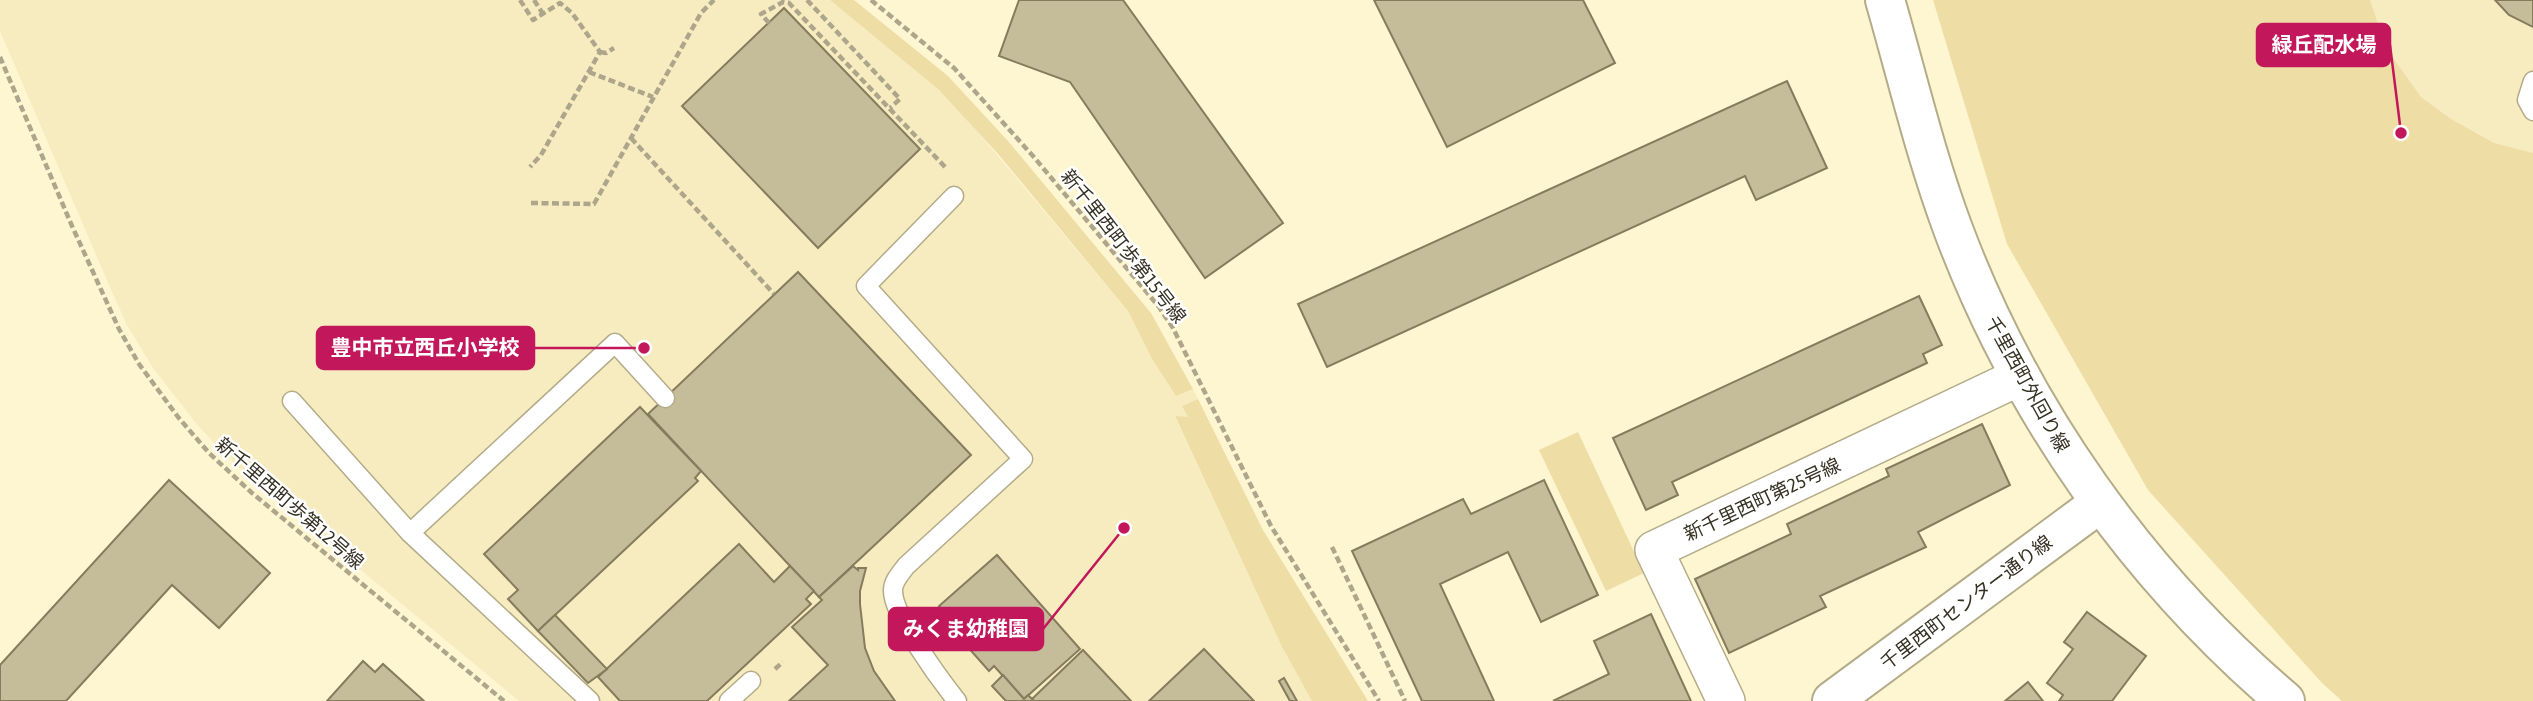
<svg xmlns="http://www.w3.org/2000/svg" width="2533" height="701" font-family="'Asap Condensed','Noto Sans JP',sans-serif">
	<rect width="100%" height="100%" fill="#fef5d1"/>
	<g fill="#f7ecc0">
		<polygon points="0,0 830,0 939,90 971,124 1128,311 1152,359 1176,396 1193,389 1198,399 1182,406 1188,417 1175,417 1282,647 1312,701 519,701 258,485 225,455 195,422 153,368 127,325 112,292 0,31"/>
		<polygon points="2267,0 2533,0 2533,240"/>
	</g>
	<g fill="#eedea6">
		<polygon points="830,0 854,0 948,76 1008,141 1151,313 1193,389 1176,396 1152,359 1128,311 999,155 939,90"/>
		<polygon points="1933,0 2370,0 2386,48 2421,97 2451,119 2494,143 2533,153 2533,701 2342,701 2322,683 2148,490 2007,244"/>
		<polygon points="1198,399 1263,530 1368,701 1312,701 1282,647 1175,416 1188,417 1182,406"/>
		<polygon points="1578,432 1644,573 1606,591 1539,450"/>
	</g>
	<g fill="#c5bc99" stroke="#847c5c" stroke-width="2">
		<polygon points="1019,0 1123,0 1283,223 1205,278 1070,82 999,56"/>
		<polygon points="1374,0 1583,0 1615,63 1447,147"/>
		<polygon points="2495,0 2533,0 2533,27 2509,15"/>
		<polygon points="784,8 920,149 818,248 682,106"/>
		<polygon points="1787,81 1827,168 1756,200 1745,176 1327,367 1298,304"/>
		<polygon points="798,272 971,455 819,597 648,414"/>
		<polygon points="1919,296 1942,345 1923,354 1927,363 1672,482 1678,495 1646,510 1613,438"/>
		<polygon points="640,407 701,471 695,478 698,481 538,631 508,599 518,590 484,554"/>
		<polygon points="1982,424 2010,485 1918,532 1926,547 1820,596 1826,607 1729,653 1695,579 1791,534 1787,524 1889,476 1886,469"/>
		<polygon points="169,480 270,573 219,628 172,585 66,701 0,701 0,665"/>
		<polygon points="1544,480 1598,595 1541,622 1508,552 1440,584 1494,701 1422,701 1352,551 1463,499 1471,514"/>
		<polygon points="739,544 774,582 790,566 814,591 806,599 811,604 707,701 620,701 598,677"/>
		<polygon points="997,555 1080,649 1024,699 994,666 989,671 958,636 962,632 939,606"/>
		<polygon points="853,566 858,570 858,568 866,568 860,591 860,604 865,648 874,671 895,701 789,701 828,665 792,627 822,600 819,597"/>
		<polygon points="2087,612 2146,656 2112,701 2059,701 2063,695 2047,683 2073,649 2064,642"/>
		<polygon points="1651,614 1691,701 1553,701 1609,674 1594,641"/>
		<polygon points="555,615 607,669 588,683 538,631"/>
		<polygon points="1204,649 1254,701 1149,701"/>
		<polygon points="1083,650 1131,701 1034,701 1032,699"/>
		<polygon points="363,661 375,672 383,664 424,701 327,701"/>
		<polygon points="1003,675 1024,699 1028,695 1034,701 1006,701 992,686"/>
		<polygon points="1284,678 1297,701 1290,701 1279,681"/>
		<polygon points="2028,682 2043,701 2005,701"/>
	</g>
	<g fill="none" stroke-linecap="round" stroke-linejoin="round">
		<g stroke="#b4ab89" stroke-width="21">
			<g id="service">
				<polyline points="2533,81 2527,100 2533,111"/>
				<path d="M 954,196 L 866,286 L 1023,459 L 906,566 C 901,573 893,581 893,590 C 892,615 941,681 957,701"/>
				<polyline points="292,401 410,533 590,701"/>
				<polyline points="410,533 615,343 665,398"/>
				<polyline points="729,701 751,681"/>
			</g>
		</g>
		<g stroke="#b4ab89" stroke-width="40">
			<polyline id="minor" points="1726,701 1654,550 2021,376"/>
		</g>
		<g stroke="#b4ab89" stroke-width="42">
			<g id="tertiary">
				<path d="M 1885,0 C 1907,76 1925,154 1953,229 C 2021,411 2137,575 2285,701"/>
				<polyline points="1832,701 2100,503"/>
			</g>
		</g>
		<g stroke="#ada68b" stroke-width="4.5" stroke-dasharray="7 3.5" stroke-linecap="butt">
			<polyline points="520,0 533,20 560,3 572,13 600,52 541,155 530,167"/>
			<polyline points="534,0 543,14"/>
			<polyline points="807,0 900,99 890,108"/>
			<polyline points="871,0 954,68 1033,156 1159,307 1173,328 1271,526 1379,701"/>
			<polyline points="769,23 761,14 783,2 789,3 947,169"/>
			<polyline points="600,52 606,53 614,48"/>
			<polyline points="0,57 72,226 119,329 139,364 178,417 209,453 252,493 504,701"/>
			<polyline points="589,72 653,97"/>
			<polyline points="631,138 774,294"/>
			<polyline points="531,203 594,204 701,13 714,0"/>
			<polyline points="1332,547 1405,701"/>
			<polyline points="775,669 783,662"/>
		</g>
		<use href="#service" stroke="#fff" stroke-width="18"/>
		<use href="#minor" stroke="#fff" stroke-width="37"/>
		<use href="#tertiary" stroke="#fff" stroke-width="38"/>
	</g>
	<g text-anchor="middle" stroke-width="5" stroke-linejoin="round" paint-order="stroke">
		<g font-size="19" fill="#353123" stroke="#fff">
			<text transform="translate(1124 246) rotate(52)" y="7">新千里西町歩第15号線</text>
			<text transform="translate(2028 384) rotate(61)" y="7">千里西町外回り線</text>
			<text transform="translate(1762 499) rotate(-25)" y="7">新千里西町第25号線</text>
			<text transform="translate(290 503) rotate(41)" y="7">新千里西町歩第12号線</text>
			<text transform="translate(1966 602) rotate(-37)" y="7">千里西町センター通り線</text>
		</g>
	</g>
	<path fill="none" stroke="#c2185b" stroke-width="2.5" d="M2401 133L2390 45M644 348L534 348M1124 528L1043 629"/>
	<g fill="#c2185b" stroke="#fff" stroke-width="2.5">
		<circle cx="2401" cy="133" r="7"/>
		<circle cx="644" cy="348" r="7"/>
		<circle cx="1124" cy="528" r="7"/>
	</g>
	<g fill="#c2185b" stroke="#c2185b" stroke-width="2.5">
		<rect x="2257" y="24" width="133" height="42" rx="7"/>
		<rect x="317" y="327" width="217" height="42" rx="7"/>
		<rect x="889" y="608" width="154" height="42" rx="7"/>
	</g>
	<g font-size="21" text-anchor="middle" font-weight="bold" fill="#fff">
		<text x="2324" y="52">緑丘配水場</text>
		<text x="425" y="355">豊中市立西丘小学校</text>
		<text x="966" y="636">みくま幼稚園</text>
	</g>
</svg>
